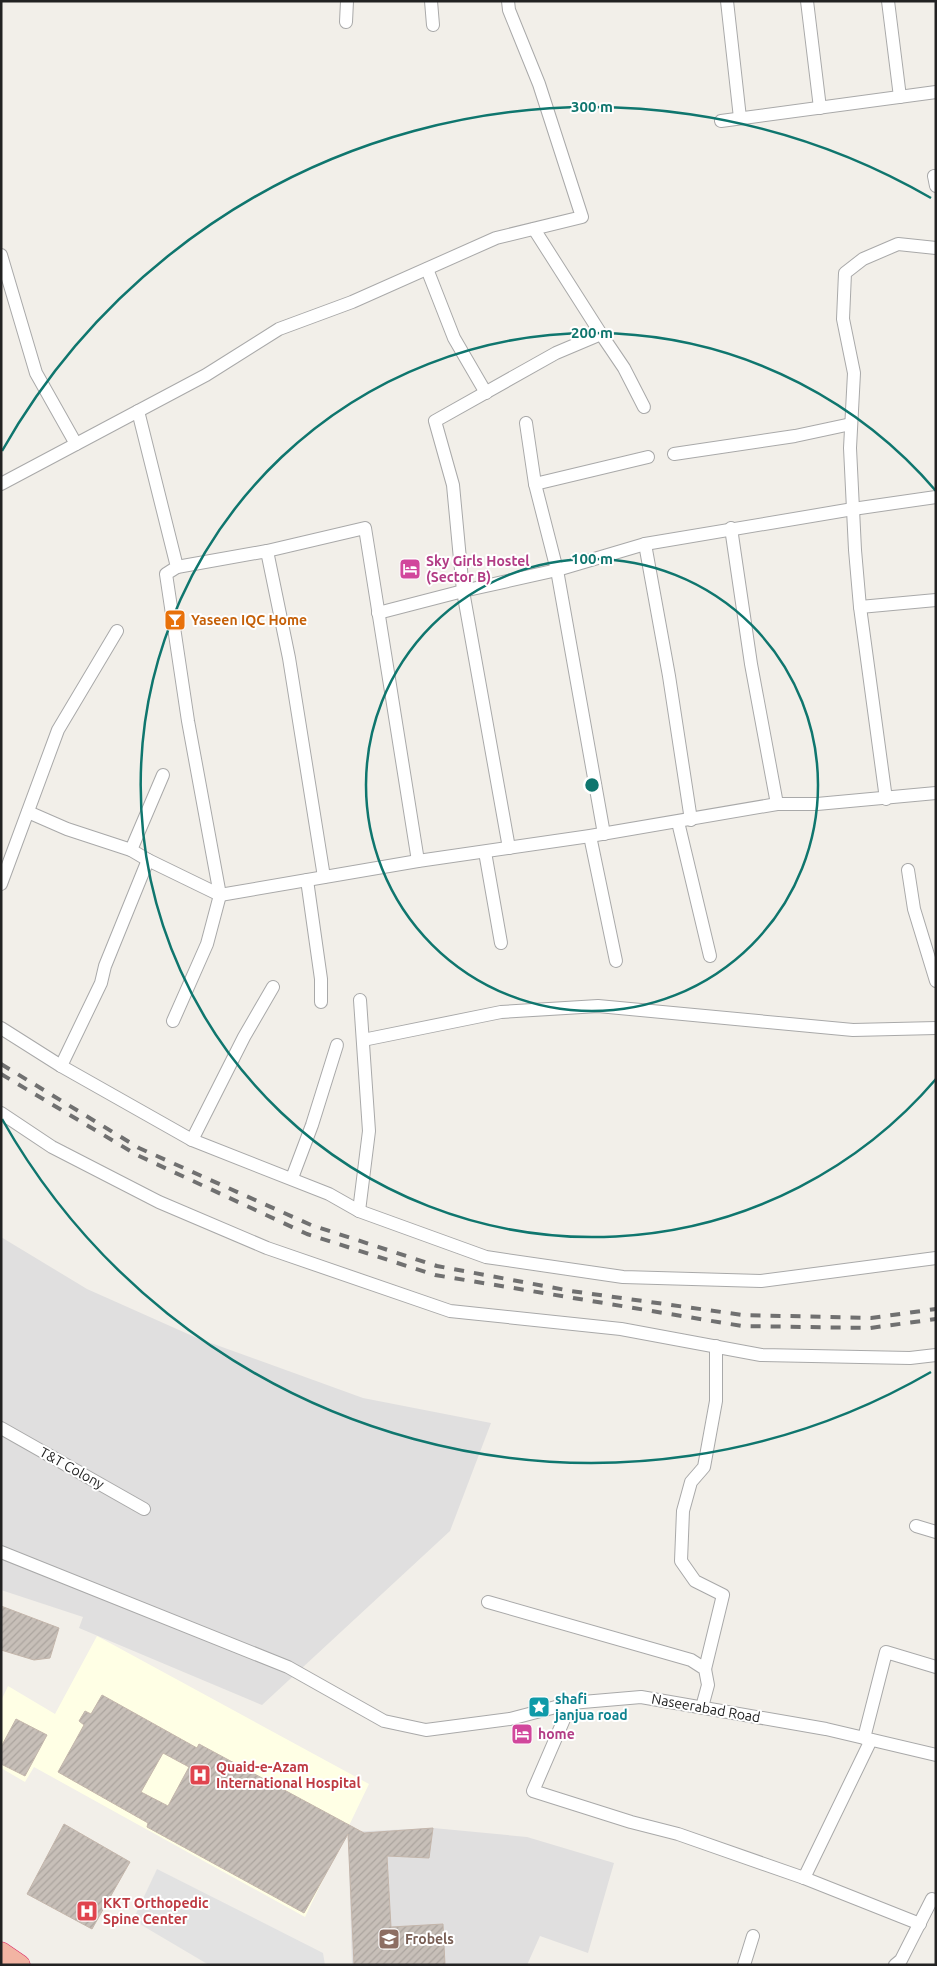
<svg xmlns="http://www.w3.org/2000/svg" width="937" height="1966" font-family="Ubuntu,sans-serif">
	<defs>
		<pattern id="building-hatch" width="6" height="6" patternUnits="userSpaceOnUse" patternTransform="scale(1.25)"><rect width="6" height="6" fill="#c7bfb8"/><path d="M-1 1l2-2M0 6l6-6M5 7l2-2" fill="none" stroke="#aba49e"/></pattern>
	</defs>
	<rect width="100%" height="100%" fill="#f2efe9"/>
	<g fill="#e0dfdf">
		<polygon points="1,1237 87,1289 197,1338 363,1398 491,1423 450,1531 262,1705 79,1628 83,1617 1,1590"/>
		<polygon points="433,1828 527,1837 614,1863 588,1953 540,1936 527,1965 352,1965 348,1832"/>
	</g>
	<polygon fill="#ffffe5" points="97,1636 369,1784 305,1917 34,1767 25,1782 1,1768 1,1701 8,1686 55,1714"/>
	<polygon fill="#e2e2e2" points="157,1869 323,1953 325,1965 209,1965 133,1920"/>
	<g fill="url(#building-hatch)" stroke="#c4b6ab" fill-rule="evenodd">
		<polygon points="1,1606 59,1628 50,1658 34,1660 1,1650"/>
		<path d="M 102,1695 L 197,1748 L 199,1744 L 364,1833 L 433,1828 L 429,1858 L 387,1856 L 391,1927 L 443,1924 L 445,1965 L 354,1965 L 348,1834 L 304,1913 L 147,1827 L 148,1823 L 58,1772 L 84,1725 L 79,1721 L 85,1711 L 91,1714 ZM 163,1753 L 189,1767 L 168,1806 L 141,1792 Z"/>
		<polygon points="16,1719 47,1735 25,1776 1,1764 1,1747"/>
		<polygon points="64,1824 130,1862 92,1929 27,1894"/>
	</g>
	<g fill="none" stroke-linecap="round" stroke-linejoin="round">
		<g stroke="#a9a9a9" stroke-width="14">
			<g id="minor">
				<polyline points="431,1 433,25"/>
				<polyline points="727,1 740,118"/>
				<polyline points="807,1 820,108"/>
				<polyline points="888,1 900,97"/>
				<polyline points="346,22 347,1"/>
				<polyline points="721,121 936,92"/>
				<polyline points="934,176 936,186"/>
				<polyline points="1,255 36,373 76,444"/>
				<polyline points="427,269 454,338 486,393"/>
				<polyline points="601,334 624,368 644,407"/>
				<polyline points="138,411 177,567 166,574 188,721 220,895 207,944 173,1021"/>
				<polyline points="526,423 535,484 557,570 604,834"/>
				<polyline points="674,454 795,436 851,424"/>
				<polyline points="1,484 206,375 279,329 352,302 496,238 582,217 539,84 509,10 508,1"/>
				<polyline points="535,484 648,457"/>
				<polyline points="731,528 751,664 777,804"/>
				<polyline points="645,544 669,676 691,820"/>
				<polyline points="267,551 365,528 418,861"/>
				<polyline points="177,567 267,551 289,658 324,877"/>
				<polyline points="860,607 936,600"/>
				<polyline points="378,613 463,591 557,570 645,544 853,509 936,497"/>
				<polyline points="886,799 860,607 855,550 850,448 854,373 843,319 845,273 863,259 898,244 936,248"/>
				<polyline points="28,812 67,829 131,850 148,860 220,895 418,861 590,836 777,804 817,804 936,793"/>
				<polyline points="678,822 710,956"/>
				<polyline points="590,836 616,961"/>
				<polyline points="509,848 463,591 453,485 435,421 556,353 601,334 534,229"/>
				<polyline points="131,850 163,775"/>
				<polyline points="485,852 501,943"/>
				<polyline points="908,870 914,909 936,981"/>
				<polyline points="307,880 321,979 321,1002"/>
				<polyline points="1,884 58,730 117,631"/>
				<polyline points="1,1028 61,1066 192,1140 329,1194 359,1211 486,1257 623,1277 761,1281 936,1258"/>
				<polyline points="363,1040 501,1012 598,1006 853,1030 936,1028"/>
				<polyline points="61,1066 101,983 105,966 148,860"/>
				<polyline points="1,1113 52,1147 159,1202 267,1248 450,1311 621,1329 761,1355 910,1358 936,1355"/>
				<polyline points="192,1140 244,1037 273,987"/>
				<polyline points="292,1178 312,1125 337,1045"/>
				<polyline points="359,1211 369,1131 360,1000"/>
				<polyline points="1,1428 144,1509"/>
				<polyline points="916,1526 936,1532"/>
				<polyline points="1,1552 288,1667 384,1721 426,1730 510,1719 571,1703 641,1697 826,1729 936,1755"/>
				<polyline points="488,1602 691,1660 705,1669 708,1685 702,1707"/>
				<polyline points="705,1669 723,1595 695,1581 681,1561 683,1511 691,1482 704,1467 716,1401 716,1346"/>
				<polyline points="571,1703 533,1791 631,1822 678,1834 804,1878 920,1924"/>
				<polyline points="864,1738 886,1652 936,1667"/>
				<polyline points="804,1878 871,1740"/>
				<polyline points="744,1965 753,1936"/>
				<polyline points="895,1965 901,1960 932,1899"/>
			</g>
		</g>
		<g stroke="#dc2a67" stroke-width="21">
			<polyline id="trunk" points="1,1952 20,1965"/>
		</g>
		<use href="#minor" stroke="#fff" stroke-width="12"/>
		<use href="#trunk" stroke="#f2b4a3" stroke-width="20"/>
		<g stroke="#707070" stroke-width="4" stroke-dasharray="10 10" stroke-linecap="butt">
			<polyline points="1,1064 139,1148 311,1225 437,1266 571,1291 743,1315 871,1318 936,1309"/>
			<polyline points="1,1074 137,1155 307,1234 435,1275 742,1326 870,1328 936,1319"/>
		</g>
	</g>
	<g fill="none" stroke="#0f766e" stroke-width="2.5">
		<circle cx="592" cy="785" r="226"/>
		<path d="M936 1079A452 452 0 1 1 936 491"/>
		<path d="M931 1372A678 678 0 0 1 2 1119M2 451A678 678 0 0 1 931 198"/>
	</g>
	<defs>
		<g id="hotel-square" transform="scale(1.125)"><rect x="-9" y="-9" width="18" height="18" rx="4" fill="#d1479c" stroke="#fff"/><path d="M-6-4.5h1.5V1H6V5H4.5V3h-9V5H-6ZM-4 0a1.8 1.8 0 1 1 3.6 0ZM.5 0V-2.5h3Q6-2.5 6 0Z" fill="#fff"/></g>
		<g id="bar-square" transform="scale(1.125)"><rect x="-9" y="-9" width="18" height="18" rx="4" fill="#e8710a" stroke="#fff"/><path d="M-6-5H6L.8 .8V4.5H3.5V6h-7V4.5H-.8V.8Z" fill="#fff"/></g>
		<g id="sight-square" transform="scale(1.125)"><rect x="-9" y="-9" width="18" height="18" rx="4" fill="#0f9aa8" stroke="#fff"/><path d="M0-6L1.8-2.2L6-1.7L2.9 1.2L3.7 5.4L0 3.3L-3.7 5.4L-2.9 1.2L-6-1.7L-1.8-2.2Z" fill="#fff"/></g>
		<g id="hospital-square" transform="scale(1.125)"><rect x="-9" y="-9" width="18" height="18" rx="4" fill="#e0444e" stroke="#fff"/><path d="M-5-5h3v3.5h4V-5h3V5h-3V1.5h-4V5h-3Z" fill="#fff"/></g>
		<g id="school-square" transform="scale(1.125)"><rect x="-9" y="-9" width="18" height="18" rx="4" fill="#8d6e63" stroke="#fff"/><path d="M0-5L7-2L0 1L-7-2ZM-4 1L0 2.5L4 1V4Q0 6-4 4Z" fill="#fff"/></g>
	</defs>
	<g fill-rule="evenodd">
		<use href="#hotel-square" x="410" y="569"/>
		<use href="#bar-square" x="175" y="620"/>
		<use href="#sight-square" x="539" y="1707"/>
		<use href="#hotel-square" x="522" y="1734"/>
		<use href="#hospital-square" x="200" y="1775"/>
		<use href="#hospital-square" x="87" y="1911"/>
		<use href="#school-square" x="389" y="1939"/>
	</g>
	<g text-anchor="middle" stroke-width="4" stroke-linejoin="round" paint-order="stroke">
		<g font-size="14" font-weight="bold" fill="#b23c85" stroke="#fff" text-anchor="start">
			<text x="426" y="566">Sky Girls Hostel<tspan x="426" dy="16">(Sector B)</tspan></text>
			<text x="538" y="1739">home</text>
		</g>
		<g font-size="14" font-weight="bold" fill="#c56008" stroke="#fff" text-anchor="start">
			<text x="191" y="625">Yaseen IQC Home</text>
		</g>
		<g font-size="14" fill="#222" stroke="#fff">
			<text transform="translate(72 1468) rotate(29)" y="5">T&amp;T Colony</text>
			<text transform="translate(706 1708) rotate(10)" y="5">Naseerabad Road</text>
		</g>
		<g font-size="14" font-weight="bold" fill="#0d838f" stroke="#fff" text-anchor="start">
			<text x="555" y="1704">shafi<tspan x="555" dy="16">janjua road</tspan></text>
		</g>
		<g font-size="14" font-weight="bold" fill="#be3a42" stroke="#fff" text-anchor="start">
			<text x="216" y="1772">Quaid-e-Azam<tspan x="216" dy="16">International Hospital</tspan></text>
			<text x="103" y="1908">KKT Orthopedic<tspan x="103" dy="16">Spine Center</tspan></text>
		</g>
		<g font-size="14" font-weight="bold" fill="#785e54" stroke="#fff" text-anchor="start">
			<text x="405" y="1944">Frobels</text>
		</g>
	</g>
	<circle cx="592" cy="785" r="8" fill="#0f766e" stroke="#fff" stroke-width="2.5"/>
	<g font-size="15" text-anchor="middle" font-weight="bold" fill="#0f766e" stroke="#fff" stroke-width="4" stroke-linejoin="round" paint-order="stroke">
		<text x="592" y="112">300 m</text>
		<text x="592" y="338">200 m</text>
		<text x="592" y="564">100 m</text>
	</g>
	<rect width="937" height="1966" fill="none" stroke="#222222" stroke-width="5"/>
</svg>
